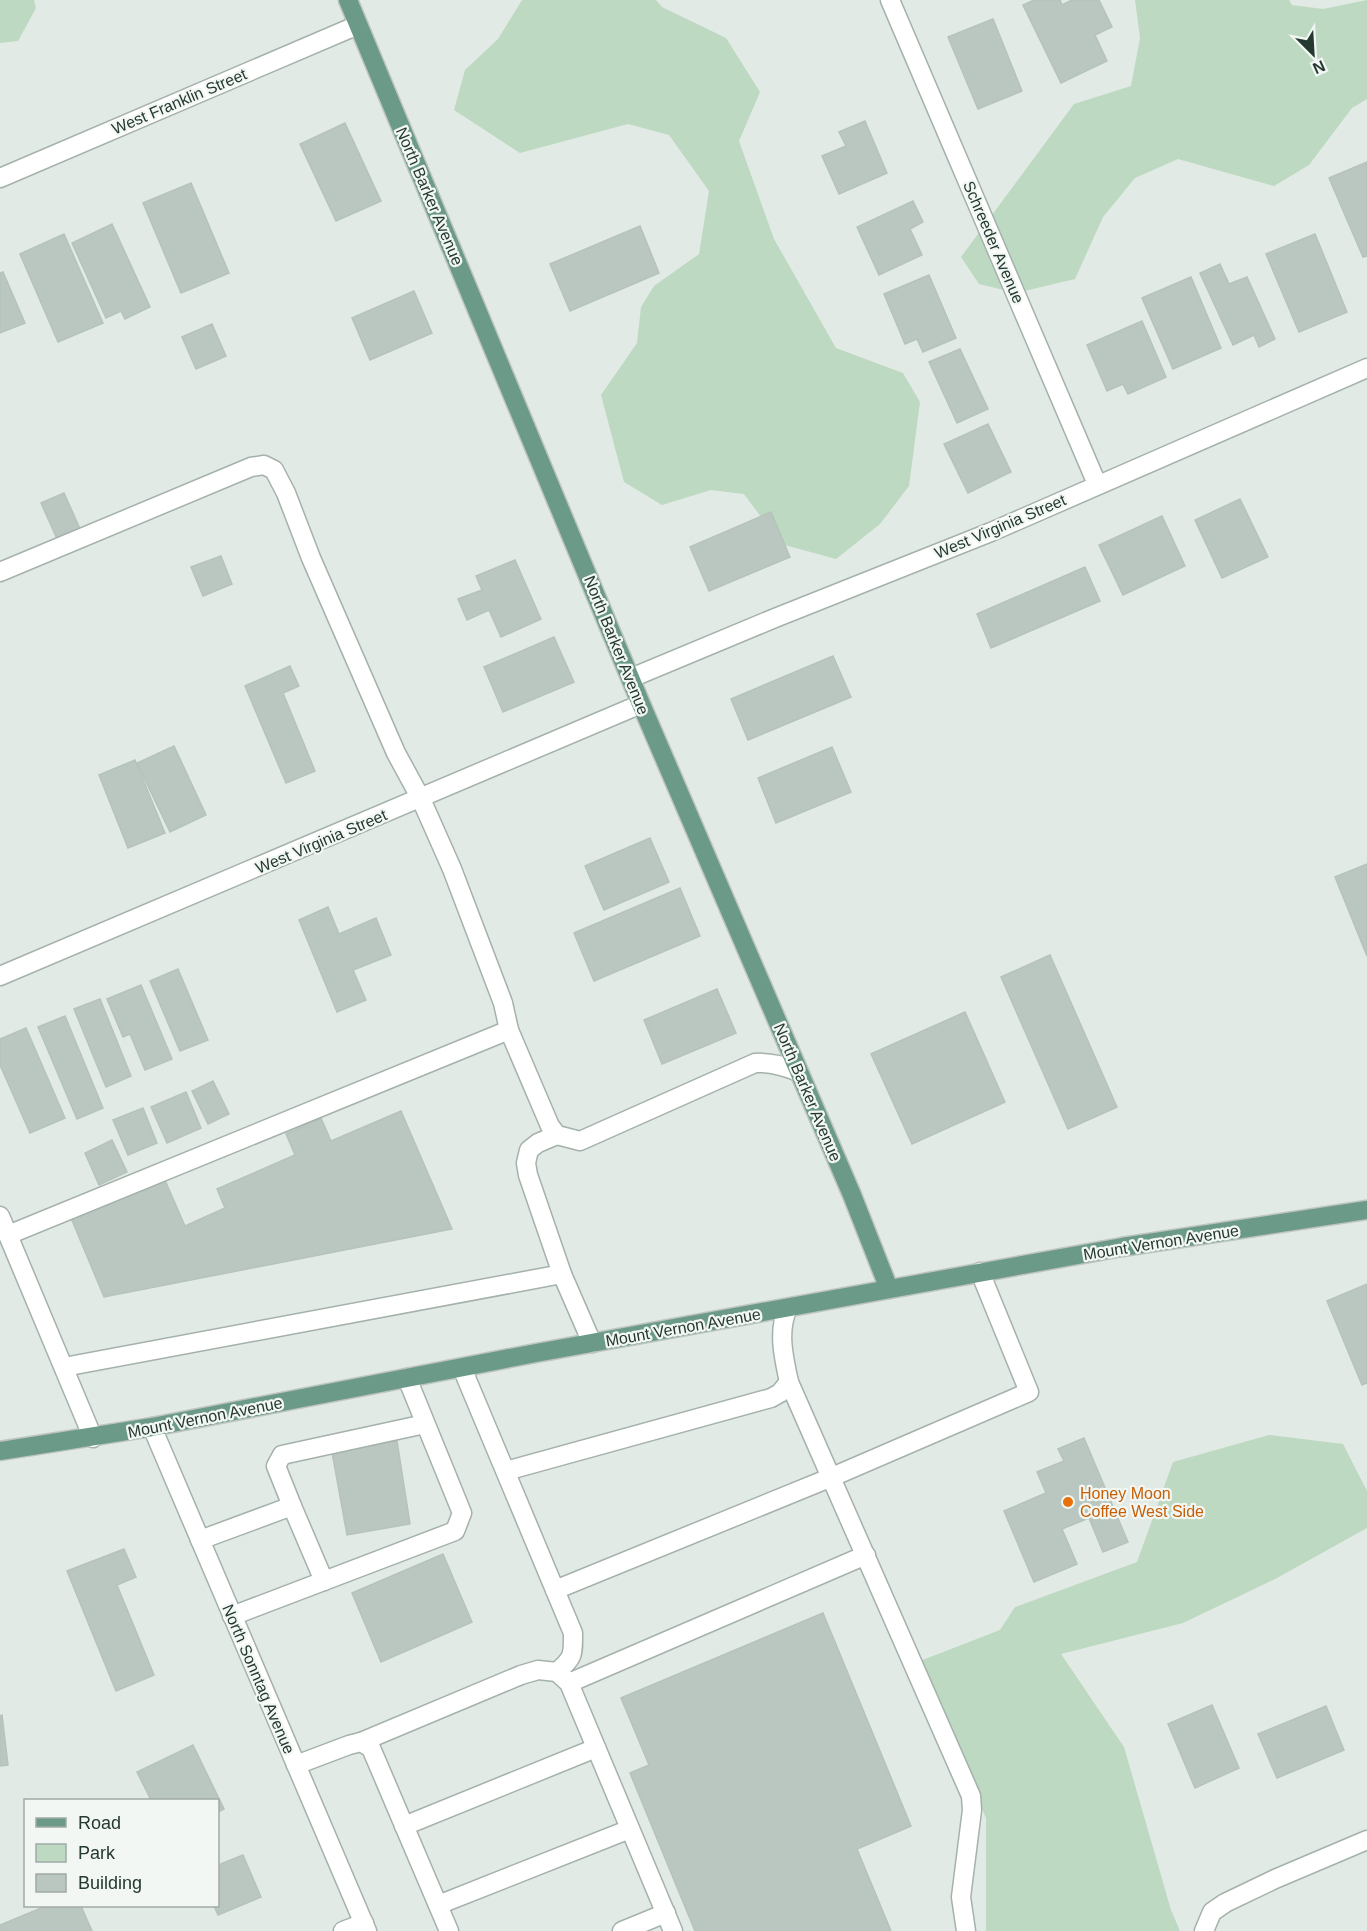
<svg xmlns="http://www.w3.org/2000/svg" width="1367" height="1931" font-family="Arial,sans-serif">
	<rect width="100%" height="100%" fill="#e2eae5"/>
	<g fill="#bdd9c1">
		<polygon points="0,0 34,0 36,8 18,41 0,43"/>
		<polygon points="522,0 656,0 662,7 726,38 760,92 739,141 774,239 836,348 903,373 920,402 909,486 880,524 836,559 781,544 744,494 711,490 662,505 624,482 601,395 637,343 641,307 654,286 699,254 709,191 669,135 628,124 520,153 454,110 465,70 498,39"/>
		<polygon points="1135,0 1289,0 1292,5 1323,9 1367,0 1367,99 1352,108 1309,165 1274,186 1178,159 1135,178 1103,217 1075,279 1016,293 979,284 961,257 1074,104 1131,86 1140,38"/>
		<polygon points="1269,1435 1343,1444 1367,1491 1367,1528 1277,1578 1183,1623 1061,1654 1124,1747 1171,1910 1180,1931 986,1931 986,1818 920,1661 1000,1630 1015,1607 1137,1562 1173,1462"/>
	</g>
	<g fill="#bac7c1" stroke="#b5c3bb" stroke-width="1.5">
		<polygon points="1034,0 1060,0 1062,5 1072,0 1099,0 1112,27 1095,35 1107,61 1061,83 1023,5"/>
		<polygon points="993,19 1022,91 978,109 948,37"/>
		<polygon points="865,121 887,173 839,194 822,156 846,146 839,132"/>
		<polygon points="345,123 381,201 336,221 300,144"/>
		<polygon points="1367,162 1367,256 1363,257 1329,178"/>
		<polygon points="191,183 229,273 181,293 143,203"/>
		<polygon points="913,201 923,222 910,229 922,255 879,275 857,227"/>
		<polygon points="112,224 150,307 125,319 121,311 106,318 72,243"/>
		<polygon points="640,226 659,273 570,311 550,264"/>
		<polygon points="64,234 103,323 58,342 20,254"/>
		<polygon points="1315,234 1347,312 1299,332 1266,254"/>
		<polygon points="1220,264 1229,284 1247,277 1275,339 1259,347 1254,335 1233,345 1200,273"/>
		<polygon points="3,272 25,323 0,333 0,273"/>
		<polygon points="929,275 956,338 923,352 917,339 905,344 884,294"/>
		<polygon points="1191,277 1221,348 1173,369 1142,298"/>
		<polygon points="414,291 432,333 370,360 352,318"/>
		<polygon points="1142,321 1166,377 1128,394 1123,384 1107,391 1087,345"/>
		<polygon points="212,324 226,356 196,369 182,337"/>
		<polygon points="960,349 988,409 957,423 929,362"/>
		<polygon points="988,424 1011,472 968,493 944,444"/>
		<polygon points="64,493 81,531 58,541 41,503"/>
		<polygon points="1240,499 1268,557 1222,578 1195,520"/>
		<polygon points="771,512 790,557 709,591 690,547"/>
		<polygon points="1162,516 1185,566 1123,595 1099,545"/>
		<polygon points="221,556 232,584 203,596 191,567"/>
		<polygon points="515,560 541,619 501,637 489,610 467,620 458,599 482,590 476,576"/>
		<polygon points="1085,567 1100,601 991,648 977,614"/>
		<polygon points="554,637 574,682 503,712 484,667"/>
		<polygon points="833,656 851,697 748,740 731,699"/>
		<polygon points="290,666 299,686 283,693 315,771 286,783 245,686"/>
		<polygon points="174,746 206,815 170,832 137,763"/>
		<polygon points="832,747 851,792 776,823 758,778"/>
		<polygon points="135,760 165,833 128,848 99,775"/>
		<polygon points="650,838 669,882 604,910 585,866"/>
		<polygon points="1367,864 1367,956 1335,877"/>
		<polygon points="680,888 700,936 594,981 574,933"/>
		<polygon points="328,907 339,934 376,918 391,955 353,970 366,1000 337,1012 299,920"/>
		<polygon points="1050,955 1117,1107 1068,1129 1001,977"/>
		<polygon points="178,969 208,1040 180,1051 150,981"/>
		<polygon points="141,985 172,1059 145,1070 130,1034 123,1037 107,999"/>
		<polygon points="717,989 736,1033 662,1064 644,1020"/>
		<polygon points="100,999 131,1076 106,1087 74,1009"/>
		<polygon points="965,1012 1005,1102 912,1144 871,1054"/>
		<polygon points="65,1016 103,1108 77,1119 38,1027"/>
		<polygon points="26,1028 65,1118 30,1133 0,1065 0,1039"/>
		<polygon points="213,1081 229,1114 208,1124 192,1091"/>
		<polygon points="186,1092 201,1128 167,1143 151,1107"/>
		<polygon points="143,1108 157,1143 128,1155 113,1120"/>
		<polygon points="401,1111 452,1229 104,1297 71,1218 164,1178 185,1226 225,1208 217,1189 295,1155 286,1134 321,1118 331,1141"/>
		<polygon points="112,1140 127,1172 99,1185 85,1153"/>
		<polygon points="1367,1284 1367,1383 1362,1385 1327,1301"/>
		<polygon points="1084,1438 1128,1542 1103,1552 1089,1518 1062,1529 1077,1564 1034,1582 1004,1511 1046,1493 1037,1472 1064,1461 1058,1449"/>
		<polygon points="397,1441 410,1524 347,1535 332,1452"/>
		<polygon points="124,1549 136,1577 117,1585 154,1675 116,1691 67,1571"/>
		<polygon points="443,1554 472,1622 381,1662 352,1593"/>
		<polygon points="823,1613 911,1826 857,1849 891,1931 695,1931 630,1773 649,1765 621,1698"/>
		<polygon points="1212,1705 1239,1768 1195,1788 1168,1724"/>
		<polygon points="1326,1706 1344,1750 1277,1778 1258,1734"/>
		<polygon points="2,1715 8,1765 0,1766 0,1716"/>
		<polygon points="193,1745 224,1809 218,1812 218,1800 151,1800 137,1772"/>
		<polygon points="243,1855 261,1897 218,1915 214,1906 218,1906 218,1865"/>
		<polygon points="46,1906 81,1906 92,1931 0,1931 0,1925"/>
	</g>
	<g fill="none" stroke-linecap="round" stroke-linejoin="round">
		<g stroke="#a5b1ab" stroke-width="21">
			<g id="minor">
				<polyline points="890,0 1097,484"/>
				<polyline points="0,178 358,25"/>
				<path d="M 0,572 L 251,467 L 264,465 L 274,470 L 286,493 L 311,558 L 396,753 L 421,799 L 452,869 L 503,1003 L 509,1030 L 550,1126 L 557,1135 L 580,1141 L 755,1063 C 771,1062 784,1066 799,1072"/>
				<polyline points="631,678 775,618 991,532 1367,368"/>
				<polyline points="0,976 641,704"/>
				<polyline points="557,1135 538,1143 529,1150 526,1163 528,1175 562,1274 592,1343"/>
				<polyline points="0,1216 93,1438"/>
				<polyline points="8,1235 509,1030"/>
				<path d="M 788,1308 C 777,1331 784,1359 789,1382 L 971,1796 L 972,1810 L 961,1897 L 966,1931"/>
				<polyline points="64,1367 562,1274"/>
				<path d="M 462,1368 L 573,1633 C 573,1655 574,1657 557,1672"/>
				<polyline points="152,1427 367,1931"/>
				<polyline points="506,1471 771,1398 780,1393 789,1382"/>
				<polyline points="292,1506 324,1581"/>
				<polyline points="200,1540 292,1506 276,1466 282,1455 425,1424"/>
				<polyline points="555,1590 832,1477 1029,1392 980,1272"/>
				<polyline points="232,1616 455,1531 462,1513 407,1378"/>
				<polyline points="569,1683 866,1555"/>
				<polyline points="361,1742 521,1675 538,1670 557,1672 569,1683 673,1931"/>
				<polyline points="296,1765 349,1745 361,1742 371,1748 449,1931"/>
				<polyline points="404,1826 596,1748"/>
				<polyline points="438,1905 630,1829"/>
				<polyline points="343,1931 364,1923"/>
				<polyline points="622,1931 666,1913"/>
				<polyline points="1204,1931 1212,1912 1225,1903 1275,1879 1367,1840"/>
			</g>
		</g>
		<g stroke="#bdc4c1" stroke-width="21">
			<g id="major">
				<polyline points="348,0 641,704 852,1195 889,1289"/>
				<polyline points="0,1451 152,1427 536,1353 1122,1247 1367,1210"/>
			</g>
		</g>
		<use href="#minor" stroke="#fff" stroke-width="18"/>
		<use href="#major" stroke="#6c9a88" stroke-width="18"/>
	</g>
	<circle fill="#e8710a" stroke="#f2f7f4" stroke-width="2" cx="1068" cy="1502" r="6"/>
	<g text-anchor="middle" stroke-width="4.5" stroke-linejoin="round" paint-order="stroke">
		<g font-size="16" fill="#243930" stroke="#f2f7f4">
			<text transform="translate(179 101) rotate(-23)" y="6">West Franklin Street</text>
			<text transform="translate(430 196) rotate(67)" y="6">North Barker Avenue</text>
			<text transform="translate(994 242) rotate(67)" y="6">Schreeder Avenue</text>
			<text transform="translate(1000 526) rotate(-23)" y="6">West Virginia Street</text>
			<text transform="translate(617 645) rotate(68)" y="6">North Barker Avenue</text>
			<text transform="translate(321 841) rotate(-23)" y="6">West Virginia Street</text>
			<text transform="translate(808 1092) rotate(67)" y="6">North Barker Avenue</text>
			<text transform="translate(1161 1242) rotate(-9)" y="6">Mount Vernon Avenue</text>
			<text transform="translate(683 1327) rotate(-10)" y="6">Mount Vernon Avenue</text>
			<text transform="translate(205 1417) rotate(-11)" y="6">Mount Vernon Avenue</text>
			<text transform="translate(259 1679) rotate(67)" y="6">North Sonntag Avenue</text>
		</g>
		<g font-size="16" fill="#c56008" stroke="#f2f7f4" text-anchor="start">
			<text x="1080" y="1499">Honey Moon<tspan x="1080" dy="18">Coffee West Side</tspan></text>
		</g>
	</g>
	<rect x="24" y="1799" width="195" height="108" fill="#f2f7f4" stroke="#a0aba6" stroke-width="1.5"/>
	<rect x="36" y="1818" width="30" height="9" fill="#6c9a88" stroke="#a0aba6" stroke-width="1.5"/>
	<text x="78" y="1829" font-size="18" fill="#243930">Road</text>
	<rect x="36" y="1844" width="30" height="18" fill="#bdd9c1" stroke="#a0aba6" stroke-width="1.5"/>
	<text x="78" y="1859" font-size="18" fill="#243930">Park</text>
	<rect x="36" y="1874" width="30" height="18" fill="#bac7c1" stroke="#a0aba6" stroke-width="1.5"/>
	<text x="78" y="1889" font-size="18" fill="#243930">Building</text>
	<g transform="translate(1313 54) rotate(156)" stroke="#f2f7f4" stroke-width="4.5" paint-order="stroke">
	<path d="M0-4.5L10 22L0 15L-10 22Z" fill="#243930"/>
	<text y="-9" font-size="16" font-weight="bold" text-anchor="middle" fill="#243930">N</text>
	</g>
</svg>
